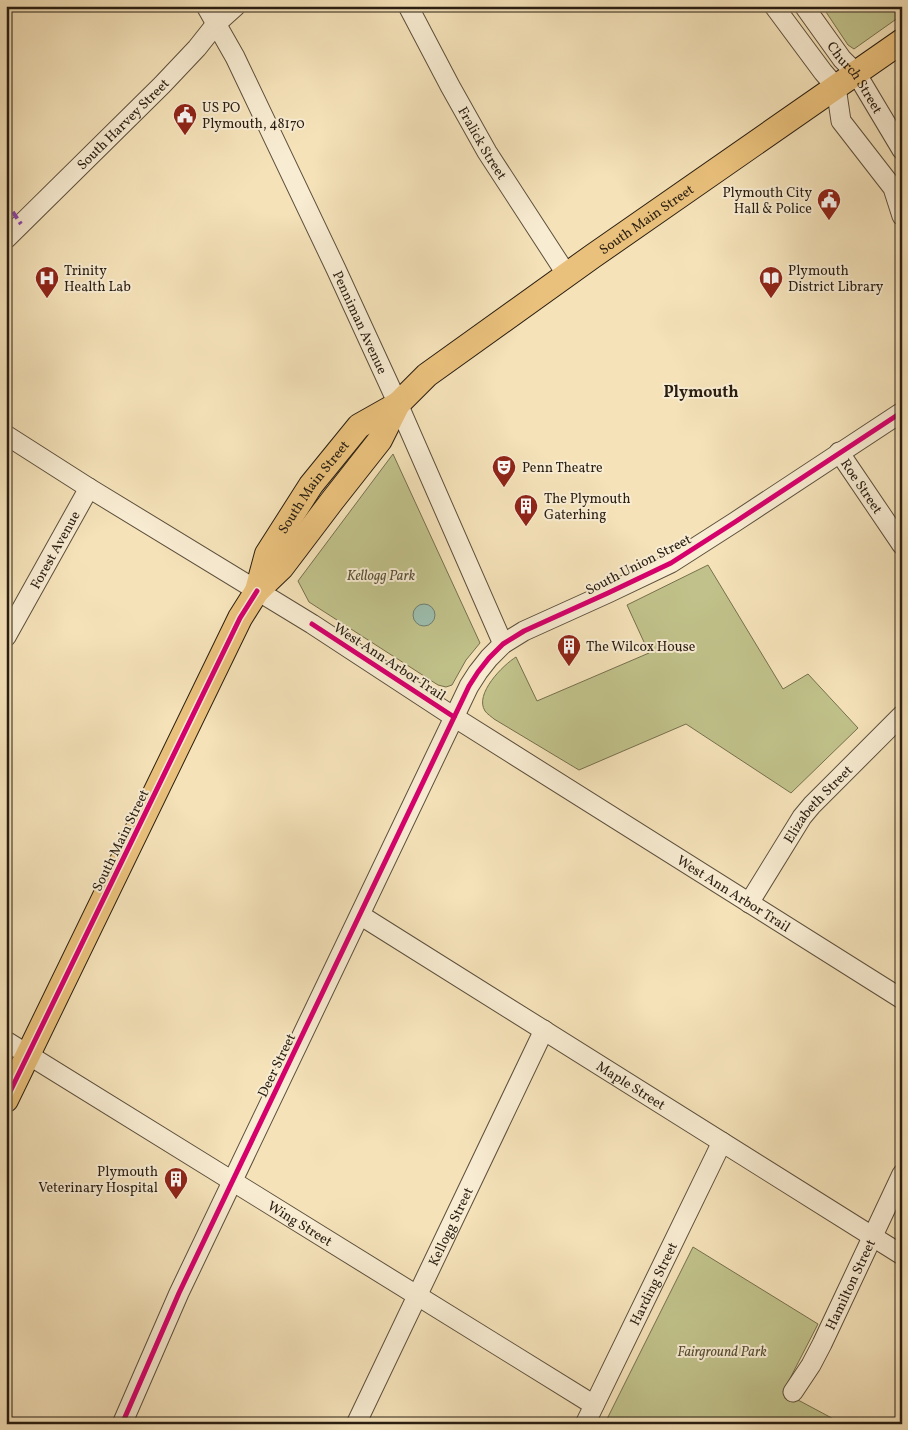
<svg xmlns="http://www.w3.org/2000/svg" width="908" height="1430" font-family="Vollkorn,serif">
	<rect width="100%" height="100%" fill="#f5e2b9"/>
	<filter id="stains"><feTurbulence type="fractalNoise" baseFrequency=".004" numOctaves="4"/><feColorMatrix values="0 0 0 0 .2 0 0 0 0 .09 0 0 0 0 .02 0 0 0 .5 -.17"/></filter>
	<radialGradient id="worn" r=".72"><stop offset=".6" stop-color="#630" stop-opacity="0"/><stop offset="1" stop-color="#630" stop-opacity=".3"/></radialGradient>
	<g fill="#c1c28b" stroke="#75704e">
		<polygon points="822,6 902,6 902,15 854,49 848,45"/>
		<polygon points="393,454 480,643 466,660 452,685 446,687 438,685 309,602 298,581"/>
		<path d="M 708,565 L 783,689 L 808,674 L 858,728 L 791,793 L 686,724 L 579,770 L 494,719 C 492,717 487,714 485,711 C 474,694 503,665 516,657 L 537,701 L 649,653 L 627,605 Z"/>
		<polygon points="693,1247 818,1324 783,1392 843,1424 607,1424 605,1423"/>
	</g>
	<circle fill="#9cbeae" stroke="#6e7e70" cx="424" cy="615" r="11"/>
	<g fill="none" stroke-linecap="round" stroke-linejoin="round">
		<g stroke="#5c4f3c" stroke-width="21">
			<g id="minor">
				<path id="s1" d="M 206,6 L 235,57 L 336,269 L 398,404 L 503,644"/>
				<path id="s2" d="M 408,6 L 450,86 L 487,152 L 567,275"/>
				<polyline points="774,6 823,72 836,87 841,121 893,188 902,216"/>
				<path id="s3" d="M 804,6 L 842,59 L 856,73 L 902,150"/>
				<path id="s4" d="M 6,239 L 162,85 L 197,48 L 216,24 L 236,6"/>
				<path id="s5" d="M 6,435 L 89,488 L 312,624 L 454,717 L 902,999"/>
				<path id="s6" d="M 839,452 L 902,545"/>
				<path id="s7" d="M 6,637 L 89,488"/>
				<path id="s8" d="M 749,903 L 802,817 L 812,805 L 902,715"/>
				<path id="s9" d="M 360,915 L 902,1255"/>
				<path id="s10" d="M 6,1041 L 594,1405"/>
				<path id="s11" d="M 793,1392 L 811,1365 L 822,1344 L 902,1174"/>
				<polyline points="122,1424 179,1293 469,686 478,672 489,658 503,644 524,631 608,593 671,563 735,522 902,412"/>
				<path id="s12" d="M 356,1424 L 544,1030"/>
				<path id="s13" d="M 585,1424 L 722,1142"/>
			</g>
		</g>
		<g stroke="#291e12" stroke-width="26">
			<g id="major">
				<path id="s14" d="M 257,591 L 267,554 L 311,485 L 359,426 L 398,404 L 427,375 L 593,256 L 902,41"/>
				<polyline points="6,1100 240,618 257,591 282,567 332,501 380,440 398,404"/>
			</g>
		</g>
		<use href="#minor" stroke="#f8ecd2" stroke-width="19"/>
		<use href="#major" stroke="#eac17c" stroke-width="24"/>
		<polyline stroke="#8e44ad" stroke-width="4" stroke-dasharray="8 4" stroke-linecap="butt" points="6,202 21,224"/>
		<g stroke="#f8ecd2" stroke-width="8">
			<g id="cycleway">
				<polyline points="312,624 454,717"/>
				<polyline points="6,1100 240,618 257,591"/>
				<polyline points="122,1424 179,1293 469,686 478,672 489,658 503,644 524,631 608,593 671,563 735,522 902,412"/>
			</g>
		</g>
		<use href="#cycleway" stroke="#d6006c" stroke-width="5"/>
	</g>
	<defs>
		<g id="civic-pin" transform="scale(1.25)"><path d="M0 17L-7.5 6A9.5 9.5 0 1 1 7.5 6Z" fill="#8f2418" stroke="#f8ecd2"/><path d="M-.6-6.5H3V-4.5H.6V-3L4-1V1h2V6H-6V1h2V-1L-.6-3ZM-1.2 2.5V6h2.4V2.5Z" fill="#fff"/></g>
		<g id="hospital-pin" transform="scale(1.25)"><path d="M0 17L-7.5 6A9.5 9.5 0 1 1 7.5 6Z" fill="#8f2418" stroke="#f8ecd2"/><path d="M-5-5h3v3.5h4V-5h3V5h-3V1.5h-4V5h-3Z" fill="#fff"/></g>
		<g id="library-pin" transform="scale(1.25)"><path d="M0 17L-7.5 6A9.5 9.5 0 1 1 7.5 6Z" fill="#8f2418" stroke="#f8ecd2"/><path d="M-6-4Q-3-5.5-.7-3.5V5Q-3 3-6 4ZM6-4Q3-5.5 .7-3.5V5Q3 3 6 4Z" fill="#fff"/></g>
		<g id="theatre-pin" transform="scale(1.25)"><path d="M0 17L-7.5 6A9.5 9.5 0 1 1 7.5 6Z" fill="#8f2418" stroke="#f8ecd2"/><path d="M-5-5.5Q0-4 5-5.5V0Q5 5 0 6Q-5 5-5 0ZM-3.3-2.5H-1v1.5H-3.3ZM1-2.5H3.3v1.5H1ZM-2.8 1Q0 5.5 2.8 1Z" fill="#fff"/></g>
		<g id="building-pin" transform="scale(1.25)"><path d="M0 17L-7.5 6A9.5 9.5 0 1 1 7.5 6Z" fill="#8f2418" stroke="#f8ecd2"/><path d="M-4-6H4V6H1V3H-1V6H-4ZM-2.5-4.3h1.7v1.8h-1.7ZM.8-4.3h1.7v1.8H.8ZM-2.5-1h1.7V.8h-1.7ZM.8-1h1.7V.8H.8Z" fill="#fff"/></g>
	</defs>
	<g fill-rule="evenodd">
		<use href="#civic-pin" x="185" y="115"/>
		<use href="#civic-pin" x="829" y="200"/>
		<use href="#hospital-pin" x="47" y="278"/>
		<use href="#library-pin" x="771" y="278"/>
		<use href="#theatre-pin" x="504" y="467"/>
		<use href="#building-pin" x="526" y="506"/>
		<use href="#building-pin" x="569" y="646"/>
		<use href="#building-pin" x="176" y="1179"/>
	</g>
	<g text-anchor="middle" stroke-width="4" stroke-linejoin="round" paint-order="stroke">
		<g font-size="14" fill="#291e12" stroke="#f8ecd2">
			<text dy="5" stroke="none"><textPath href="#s3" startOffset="88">Church Street</textPath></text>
			<text dy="5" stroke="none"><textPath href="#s4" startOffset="164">South Harvey Street</textPath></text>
			<text dy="5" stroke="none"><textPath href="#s2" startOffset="156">Fralick Street</textPath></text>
			<text dy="5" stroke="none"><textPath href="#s14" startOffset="551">South Main Street</textPath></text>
			<text dy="5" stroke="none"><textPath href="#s1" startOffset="352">Penniman Avenue</textPath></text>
			<text dy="5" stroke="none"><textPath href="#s6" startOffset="41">Roe Street</textPath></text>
			<text dy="5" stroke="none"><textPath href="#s14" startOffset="120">South Main Street</textPath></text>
			<text dy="5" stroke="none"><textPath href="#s7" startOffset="100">Forest Avenue</textPath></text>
			<text transform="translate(638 564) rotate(-27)" y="5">South Union Street</text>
			<text transform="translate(390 661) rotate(33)" y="5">West Ann Arbor Trail</text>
			<text dy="5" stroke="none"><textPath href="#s8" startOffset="121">Elizabeth Street</textPath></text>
			<text transform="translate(120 840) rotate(-64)" y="5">South Main Street</text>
			<text dy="5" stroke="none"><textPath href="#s5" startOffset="860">West Ann Arbor Trail</textPath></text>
			<text transform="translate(276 1065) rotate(-64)" y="5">Deer Street</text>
			<text dy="5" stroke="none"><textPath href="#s9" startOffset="320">Maple Street</textPath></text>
			<text dy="5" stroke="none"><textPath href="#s10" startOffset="346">Wing Street</textPath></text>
			<text dy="5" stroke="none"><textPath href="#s12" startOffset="219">Kellogg Street</textPath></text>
			<text dy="5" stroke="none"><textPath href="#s13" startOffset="156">Harding Street</textPath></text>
			<text dy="5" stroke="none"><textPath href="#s11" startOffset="122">Hamilton Street</textPath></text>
		</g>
		<g font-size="14" fill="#291e12" stroke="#f8ecd2" text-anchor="start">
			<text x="202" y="112">US PO<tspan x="202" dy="16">Plymouth, 48170</tspan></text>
			<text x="812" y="197" text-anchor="end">Plymouth City<tspan x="812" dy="16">Hall &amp; Police</tspan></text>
			<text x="64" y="275">Trinity<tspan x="64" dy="16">Health Lab</tspan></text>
			<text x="788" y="275">Plymouth<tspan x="788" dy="16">District Library</tspan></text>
			<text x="522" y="472">Penn Theatre</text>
			<text x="544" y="503">The Plymouth<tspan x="544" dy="16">Gaterhing</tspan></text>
			<text x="586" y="651">The Wilcox House</text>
			<text x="158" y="1176" text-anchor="end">Plymouth<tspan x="158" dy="16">Veterinary Hospital</tspan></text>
		</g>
		<g font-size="14" font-style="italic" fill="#574f36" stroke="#f8ecd2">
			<text x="381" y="580">Kellogg Park</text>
			<text x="722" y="1356">Fairground Park</text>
		</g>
		<g font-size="16" font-weight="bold" fill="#291e12" stroke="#f8ecd2">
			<text x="701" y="397">Plymouth</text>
		</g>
	</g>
	<rect width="908" height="1430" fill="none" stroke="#f5e2b9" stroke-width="25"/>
	<rect x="8" y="8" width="893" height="1415" fill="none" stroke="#291e12" stroke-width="2.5"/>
	<rect x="12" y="12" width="883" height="1405" fill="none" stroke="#291e12"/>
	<rect width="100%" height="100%" filter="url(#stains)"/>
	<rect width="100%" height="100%" fill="url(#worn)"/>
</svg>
